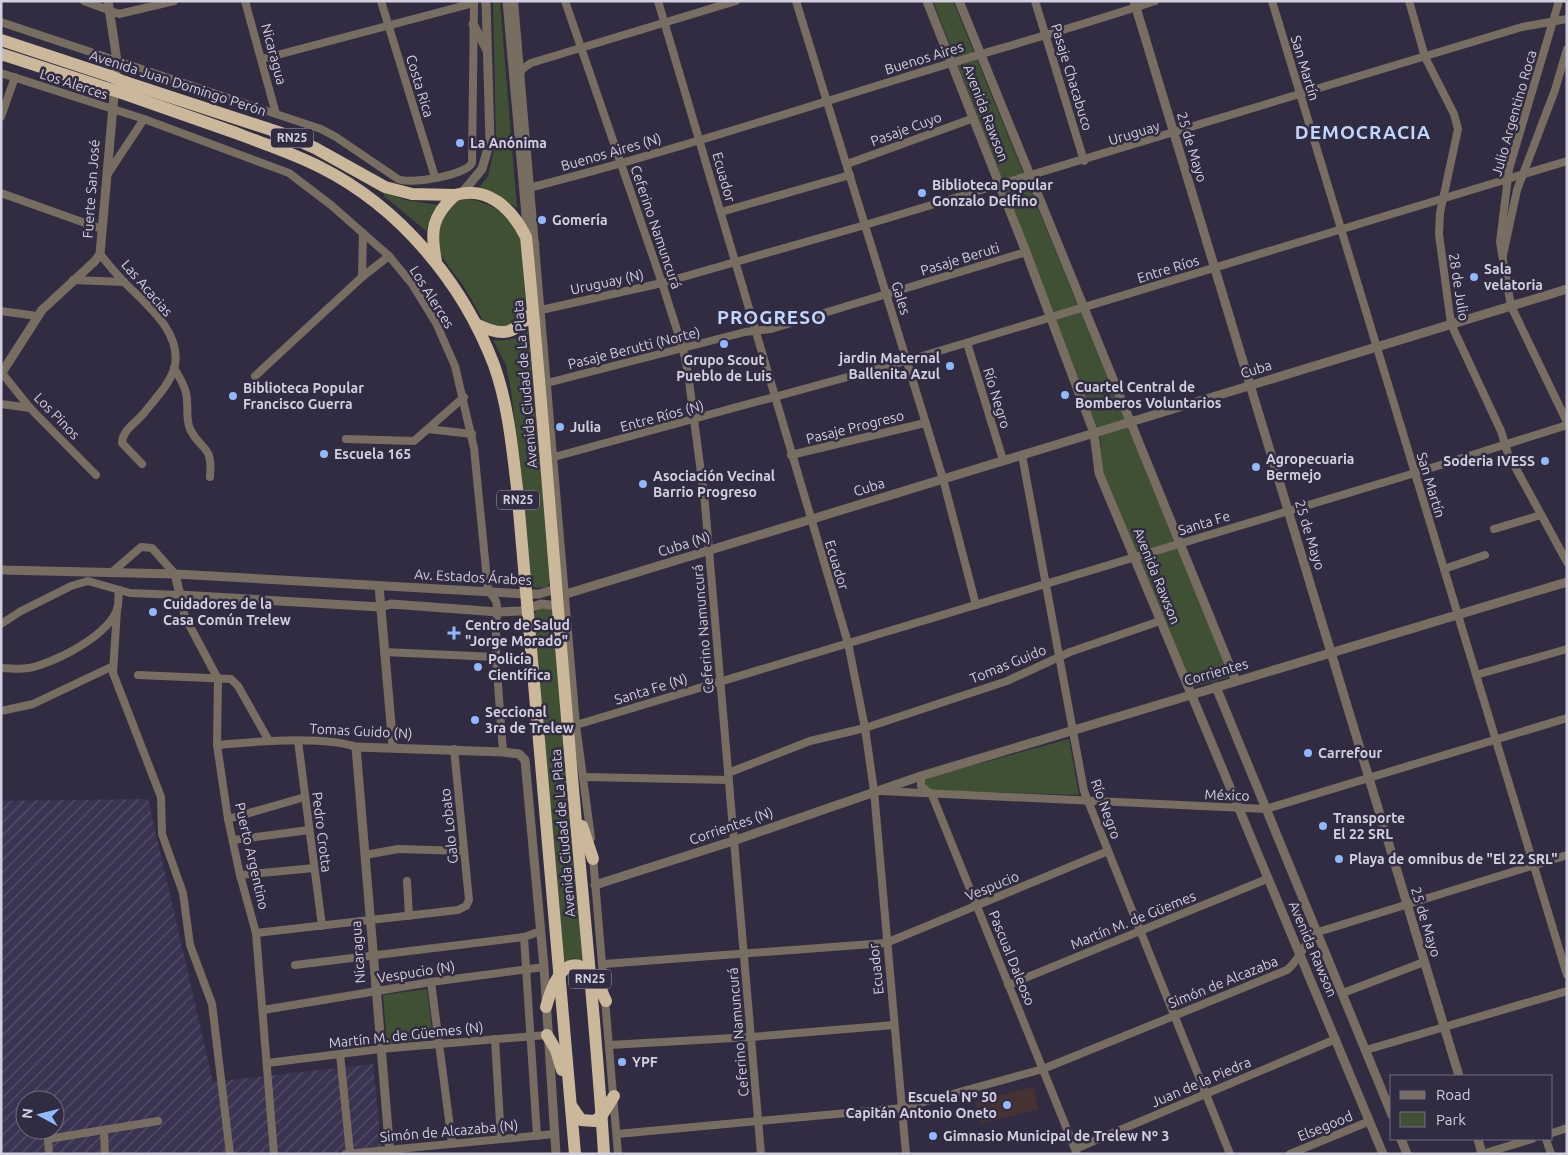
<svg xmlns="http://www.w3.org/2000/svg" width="1568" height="1155" font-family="Ubuntu,sans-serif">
	<defs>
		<pattern id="industrial-furrows" width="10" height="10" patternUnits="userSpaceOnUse" patternTransform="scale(1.25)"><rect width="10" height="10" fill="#3a3351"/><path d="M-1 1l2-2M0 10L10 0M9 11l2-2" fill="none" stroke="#56506a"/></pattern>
	</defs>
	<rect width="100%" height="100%" fill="#322c43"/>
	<path fill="url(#industrial-furrows)" fill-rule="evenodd" d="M 148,799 L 213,1082 L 373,1064 L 382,1154 L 1,1154 L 1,801 ZM 25,1100 L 55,1100 L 55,1130 L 25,1130 Z"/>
	<polygon fill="#463232" points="1033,1087 1038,1109 981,1124 975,1102"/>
	<g fill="#405035">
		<polygon points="493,1 500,1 517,208 494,193 477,190 488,176 496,141"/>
		<polygon points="933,1 953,1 1230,677 1192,687 1102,468 1100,435"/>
		<polygon points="384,191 405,200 438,205 432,213 426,231 384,196"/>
		<path d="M 464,198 C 487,202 506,210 518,232 C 523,240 525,299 526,313 L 511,329 L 485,324 C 478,312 472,299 464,287 C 456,275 444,262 438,249 C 431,232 448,202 464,198 Z"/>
		<path d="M 528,329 L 551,581 L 547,587 L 537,588 L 530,585 L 522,478 L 511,391 L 506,365 L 493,340 C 505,341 520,340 528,329 Z"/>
		<polygon points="547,608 554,612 586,963 573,958 564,964 533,615 538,609"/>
		<polygon points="1069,739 1079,795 929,790 923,785 923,779"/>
		<polygon points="427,989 433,1038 387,1044 383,995"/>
	</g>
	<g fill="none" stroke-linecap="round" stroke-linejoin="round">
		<g stroke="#776e61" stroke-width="8">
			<polyline points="84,1 119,14 174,1"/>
			<polyline points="245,1 276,114"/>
			<polyline points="381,1 435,177"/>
			<polyline points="514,1 576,725 591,838"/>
			<polyline points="565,1 662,283 683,349 688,373 705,504 761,1154"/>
			<polyline points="658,1 848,643 865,728 874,791 906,1154"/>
			<polyline points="796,1 943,479 976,605"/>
			<polyline points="1035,1 1084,161"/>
			<polyline points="1272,1 1567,975"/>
			<polyline points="1409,1 1425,57 1454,114 1458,129 1440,213 1439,234 1451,324 1501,431 1508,454 1567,562"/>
			<polyline points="1559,1 1509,169 1500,242 1511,306 1567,422"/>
			<path d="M 1,22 L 321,129 L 336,137 L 398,179 C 410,185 466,175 472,163 L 474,1"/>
			<polyline points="262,59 474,3"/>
			<polyline points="521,70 531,63 736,1"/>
			<polyline points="1,73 144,119 289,173 331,205 389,256 412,284 436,323 455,366 474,448 488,590 496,601 498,612 496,622 496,657 503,752"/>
			<polyline points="1,117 15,77"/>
			<polyline points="847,164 974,118"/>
			<polyline points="107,175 144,119"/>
			<path d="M 529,188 C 655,156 778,116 902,78 C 986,52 1071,29 1155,1"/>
			<polyline points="1,193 102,229"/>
			<polyline points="721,212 850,175"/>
			<path d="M 100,254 C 108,264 116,274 125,283 C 147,305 184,334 174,369 C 169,385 154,400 144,413 C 136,423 122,430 122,443 L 142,464"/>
			<polyline points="1503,255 1517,190 1555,90 1567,49"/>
			<polyline points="362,277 363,233"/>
			<polyline points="73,280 124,282"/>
			<polyline points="541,310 662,283 865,225 1522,27 1567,19"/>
			<polyline points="1,311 37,316"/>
			<polyline points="967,343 1003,460"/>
			<path d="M 174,368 C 180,378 187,389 187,401 C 188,410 186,420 190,429 C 201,452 213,443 210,477"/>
			<polyline points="2,373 30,408 96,475"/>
			<polyline points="255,376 362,277 389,256"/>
			<polyline points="547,383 745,332 771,329 1026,252"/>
			<polyline points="1,404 30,408"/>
			<polyline points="428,429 472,434"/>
			<polyline points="346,439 414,441 464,397"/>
			<polyline points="791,455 925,423"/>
			<polyline points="1022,455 1084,791 1230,1154"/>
			<polyline points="554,457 906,361 1567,161"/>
			<polyline points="1494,529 1541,515"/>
			<polyline points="1444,569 1485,555"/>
			<polyline points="111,573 141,547 152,548 175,574"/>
			<polyline points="117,609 113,673 161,797 162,834 183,893 190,945 212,1004 230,1154"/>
			<polyline points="1,624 21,611 71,586 88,581 130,593 180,595 185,617 218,679 217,745 228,819 240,875 256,933 274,1154"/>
			<polyline points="384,652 496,657"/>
			<path d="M 1,668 C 14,669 27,670 40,665 C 64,657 107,635 117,610 C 119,604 118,596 119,590"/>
			<polyline points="138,675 231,679 238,686 269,741"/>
			<polyline points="1476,675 1567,649"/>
			<polyline points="1,711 33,704 113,666"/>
			<polyline points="576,725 1415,473 1567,425"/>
			<polyline points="298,741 322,926"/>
			<path d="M 217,745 C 254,742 323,735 356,747"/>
			<polyline points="728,773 810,741 865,728 1007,681 1070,652 1160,621"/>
			<polyline points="921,776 921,786 932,795 1077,1154"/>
			<polyline points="584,777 729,780"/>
			<polyline points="881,791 1266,809 1567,718"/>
			<polyline points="228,819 305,797"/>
			<polyline points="233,840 309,830"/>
			<polyline points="365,855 398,849 464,851"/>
			<polyline points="593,857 618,1154"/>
			<polyline points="240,875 314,868"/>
			<polyline points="407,881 409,916"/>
			<polyline points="256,933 458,910 466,906 469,900 454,749"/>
			<polyline points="524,937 537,1136"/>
			<polyline points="604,964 886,943 1108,851"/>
			<polyline points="295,965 524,937 541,931"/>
			<polyline points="431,982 452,1143"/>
			<polyline points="1008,985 1267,879"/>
			<polyline points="1343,993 1424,962"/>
			<polyline points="263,1010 431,982 544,967"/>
			<polyline points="495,1039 501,1139"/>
			<polyline points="610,1045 751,1037 894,1025"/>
			<polyline points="1366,1050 1567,991"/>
			<polyline points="340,1054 350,1153"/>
			<polyline points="267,1063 380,1049 547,1035"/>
			<polyline points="104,1132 105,1154"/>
			<polyline points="1552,1133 1567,1128"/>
			<path d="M 617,1134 L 902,1108 L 1043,1069 L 1287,970 C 1301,959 1303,942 1318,932 L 1567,855"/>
			<polyline points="1546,1139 1551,1154"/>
			<polyline points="1075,1149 1336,1039"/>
			<polyline points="49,1154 48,1139 158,1121"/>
			<polyline points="346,1154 554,1134"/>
			<polyline points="1290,1154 1370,1121"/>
			<polyline points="1482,1154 1532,1139"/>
		</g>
		<g stroke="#776e61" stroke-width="9">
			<polyline points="507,1 526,215 526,234"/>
			<polyline points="927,1 1026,252 1094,433 1099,473 1383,1154"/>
			<polyline points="959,1 1236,681"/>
			<polyline points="1134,1 1459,1076"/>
			<polyline points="473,24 487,50"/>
			<polyline points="517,86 521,70"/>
			<polyline points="462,193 482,169 490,141 486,1"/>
			<polyline points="529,224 535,245"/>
			<polyline points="1,374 42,310 95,261 100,254 117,61 108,1"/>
			<polyline points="1,570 175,574 526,594 539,594 556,589 561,592"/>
			<polyline points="175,574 180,595 380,607 391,604 498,612 521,611 541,604 557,606 561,601"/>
			<polyline points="379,586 393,747"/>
			<polyline points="566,594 1567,289"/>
			<polyline points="1216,687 1392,1115"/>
			<polyline points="595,885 733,841 921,776 1567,582"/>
			<polyline points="1401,1139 1407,1154"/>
			<polyline points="1478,1139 1482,1154"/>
			<polyline points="390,1154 356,747 503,752 519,754 525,760 544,967 556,1154"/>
		</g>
		<g stroke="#cbb799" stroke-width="12">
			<polyline points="1,40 110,76"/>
			<polyline points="1,54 106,88"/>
			<path d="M 125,82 L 281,133 L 315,148 L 385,187 L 412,194 L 455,195 C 488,185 512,209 526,237 C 543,409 555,581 570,753 C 581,887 596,1020 604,1154"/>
			<path d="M 122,93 C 160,106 198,120 236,133 C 264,144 293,153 320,167 C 400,207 463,283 494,365 C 508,404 512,446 517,488 L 575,1154"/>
			<path d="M 436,261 C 430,231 432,216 455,195"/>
			<path d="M 476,324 C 504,338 513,334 533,312"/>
			<polyline points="582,826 593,859"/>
			<path d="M 546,1007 C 560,955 584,950 606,1001"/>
			<polyline points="547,1035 556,1050 562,1070"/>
			<polyline points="572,1107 581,1120 595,1121 602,1115 614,1096"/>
		</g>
		<g stroke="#cbb799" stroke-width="12">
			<polyline points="110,76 125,82"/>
			<polyline points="106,88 122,93"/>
		</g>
	</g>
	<g fill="#90b8fd" stroke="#322c43" stroke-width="2">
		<circle cx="460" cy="143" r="5"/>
		<circle cx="922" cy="193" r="5"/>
		<circle cx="542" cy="220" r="5"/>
		<circle cx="1474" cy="277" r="5"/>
		<circle cx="724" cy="344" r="5"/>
		<circle cx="950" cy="366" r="5"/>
		<circle cx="1065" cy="395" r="5"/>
		<circle cx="233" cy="396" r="5"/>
		<circle cx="560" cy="427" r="5"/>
		<circle cx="324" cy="454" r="5"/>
		<circle cx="1545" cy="461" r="5"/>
		<circle cx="1256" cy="467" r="5"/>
		<circle cx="643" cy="484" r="5"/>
		<circle cx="153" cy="612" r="5"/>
		<path d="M451.5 625.5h5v5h5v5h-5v5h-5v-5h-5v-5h5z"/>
		<circle cx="478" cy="667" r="5"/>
		<circle cx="475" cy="720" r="5"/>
		<circle cx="1308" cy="753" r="5"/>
		<circle cx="1323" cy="826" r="5"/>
		<circle cx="1339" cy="859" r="5"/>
		<circle cx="622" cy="1062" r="5"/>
		<circle cx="1007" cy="1105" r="5"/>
		<circle cx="933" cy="1136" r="5"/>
	</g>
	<g text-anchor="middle" stroke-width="5" stroke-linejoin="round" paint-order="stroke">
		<g fill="#322c43" stroke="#a29eb0" stroke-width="1">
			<rect x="271" y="128.5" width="42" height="19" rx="4"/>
			<rect x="497" y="490.5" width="42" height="19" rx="4"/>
			<rect x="569" y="969.5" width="42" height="19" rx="4"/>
		</g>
		<g font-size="12" font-weight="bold" fill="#d2cfde">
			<text x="292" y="142">RN25</text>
			<text x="518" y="504">RN25</text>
			<text x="590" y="983">RN25</text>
		</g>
		<g font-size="14" fill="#d2cfde" stroke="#322c43">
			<text transform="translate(274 54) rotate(75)" y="5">Nicaragua</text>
			<text transform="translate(924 58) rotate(-17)" y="5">Buenos Aires</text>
			<text transform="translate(1305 68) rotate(73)" y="5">San Martín</text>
			<text transform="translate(1072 77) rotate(73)" y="5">Pasaje Chacabuco</text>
			<text transform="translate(178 83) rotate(18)" y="5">Avenida Juan Domingo Perón</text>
			<text transform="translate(74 84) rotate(18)" y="5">Los Alerces</text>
			<text transform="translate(420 86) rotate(73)" y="5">Costa Rica</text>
			<text transform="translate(986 113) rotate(69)" y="5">Avenida Rawson</text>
			<text transform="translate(1514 113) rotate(-74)" y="5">Julio Argentino Roca</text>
			<text transform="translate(906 129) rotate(-20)" y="5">Pasaje Cuyo</text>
			<text transform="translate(1134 133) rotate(-17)" y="5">Uruguay</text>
			<text transform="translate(1192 147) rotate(73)" y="5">25 de Mayo</text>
			<text transform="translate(611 152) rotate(-16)" y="5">Buenos Aires (N)</text>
			<text transform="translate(724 177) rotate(74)" y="5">Ecuador</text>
			<text transform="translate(91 189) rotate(-86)" y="5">Fuerte San José</text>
			<text transform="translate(656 227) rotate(71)" y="5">Ceferino Namuncurá</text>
			<text transform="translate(960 259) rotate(-17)" y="5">Pasaje Beruti</text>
			<text transform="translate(1168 269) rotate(-17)" y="5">Entre Ríos</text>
			<text transform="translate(607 282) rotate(-12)" y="5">Uruguay (N)</text>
			<text transform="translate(1459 287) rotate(81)" y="5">28 de Julio</text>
			<text transform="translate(147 288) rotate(49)" y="5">Las Acacias</text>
			<text transform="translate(432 297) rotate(58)" y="5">Los Alerces</text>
			<text transform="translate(901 298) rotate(73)" y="5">Gales</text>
			<text transform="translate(634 348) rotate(-14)" y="5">Pasaje Berutti (Norte)</text>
			<text transform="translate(1256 369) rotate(-17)" y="5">Cuba</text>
			<text transform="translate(525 384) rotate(-95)" y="5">Avenida Ciudad de La Plata</text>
			<text transform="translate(997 398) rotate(73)" y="5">Río Negro</text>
			<text transform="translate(57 416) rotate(46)" y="5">Los Pinos</text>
			<text transform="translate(662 416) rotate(-15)" y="5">Entre Ríos (N)</text>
			<text transform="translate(855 427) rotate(-14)" y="5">Pasaje Progreso</text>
			<text transform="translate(1431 485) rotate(73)" y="5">San Martín</text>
			<text transform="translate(869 487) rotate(-17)" y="5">Cuba</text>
			<text transform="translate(1204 523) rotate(-17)" y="5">Santa Fe</text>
			<text transform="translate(1310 535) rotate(73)" y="5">25 de Mayo</text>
			<text transform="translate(684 544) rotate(-17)" y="5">Cuba (N)</text>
			<text transform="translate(837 565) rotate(73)" y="5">Ecuador</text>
			<text transform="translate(1157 576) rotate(68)" y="5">Avenida Rawson</text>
			<text transform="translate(473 577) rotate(3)" y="5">Av. Estados Árabes</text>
			<text transform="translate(703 629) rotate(-95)" y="5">Ceferino Namuncurá</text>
			<text transform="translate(1008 664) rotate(-22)" y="5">Tomas Guido</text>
			<text transform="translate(1216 672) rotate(-16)" y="5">Corrientes</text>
			<text transform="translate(651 689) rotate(-17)" y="5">Santa Fe (N)</text>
			<text transform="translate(361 731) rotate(3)" y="5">Tomas Guido (N)</text>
			<text transform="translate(1227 795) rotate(2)" y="5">México</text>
			<text transform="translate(1106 809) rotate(70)" y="5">Río Negro</text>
			<text transform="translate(449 826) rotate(-96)" y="5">Galo Lobato</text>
			<text transform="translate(731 826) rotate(-19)" y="5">Corrientes (N)</text>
			<text transform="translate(322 832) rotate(83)" y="5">Pedro Crotta</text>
			<text transform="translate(563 833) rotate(-95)" y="5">Avenida Ciudad de La Plata</text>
			<text transform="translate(252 856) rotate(77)" y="5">Puerto Argentino</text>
			<text transform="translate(992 886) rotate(-22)" y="5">Vespucio</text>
			<text transform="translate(1133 920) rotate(-22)" y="5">Martín M. de Güemes</text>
			<text transform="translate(1426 922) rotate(73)" y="5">25 de Mayo</text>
			<text transform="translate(1313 949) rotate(67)" y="5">Avenida Rawson</text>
			<text transform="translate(358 952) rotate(-94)" y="5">Nicaragua</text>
			<text transform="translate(1012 958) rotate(68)" y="5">Pascual Daleoso</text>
			<text transform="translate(876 969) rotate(-96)" y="5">Ecuador</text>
			<text transform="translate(416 972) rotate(-9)" y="5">Vespucio (N)</text>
			<text transform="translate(1223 982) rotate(-22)" y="5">Simón de Alcazaba</text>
			<text transform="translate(738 1032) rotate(-95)" y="5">Ceferino Namuncurá</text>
			<text transform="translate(406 1035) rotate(-6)" y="5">Martín M. de Güemes (N)</text>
			<text transform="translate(1201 1082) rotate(-23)" y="5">Juan de la Piedra</text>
			<text transform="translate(1325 1126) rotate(-22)" y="5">Elsegood</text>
			<text transform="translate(449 1131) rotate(-5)" y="5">Simón de Alcazaba (N)</text>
		</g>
		<g font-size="14" font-weight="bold" fill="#d2cfde" stroke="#322c43" text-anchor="start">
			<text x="470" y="148">La Anónima</text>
			<text x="932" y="190">Biblioteca Popular<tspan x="932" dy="16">Gonzalo Delfino</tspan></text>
			<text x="552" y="225">Gomería</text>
			<text x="1484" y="274">Sala<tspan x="1484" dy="16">velatoria</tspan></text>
			<text x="940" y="363" text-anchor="end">jardin Maternal<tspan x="940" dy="16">Ballenita Azul</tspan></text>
			<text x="724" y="365" text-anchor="middle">Grupo Scout<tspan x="724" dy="16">Pueblo de Luis</tspan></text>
			<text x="1075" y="392">Cuartel Central de<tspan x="1075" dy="16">Bomberos Voluntarios</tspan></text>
			<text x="243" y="393">Biblioteca Popular<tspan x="243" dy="16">Francisco Guerra</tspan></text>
			<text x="570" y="432">Julia</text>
			<text x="334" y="459">Escuela 165</text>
			<text x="1266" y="464">Agropecuaria<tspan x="1266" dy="16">Bermejo</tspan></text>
			<text x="1535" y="466" text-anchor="end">Soderia IVESS</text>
			<text x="653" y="481">Asociación Vecinal<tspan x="653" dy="16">Barrio Progreso</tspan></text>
			<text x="163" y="609">Cuidadores de la<tspan x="163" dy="16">Casa Común Trelew</tspan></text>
			<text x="465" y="630">Centro de Salud<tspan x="465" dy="16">"Jorge Morado"</tspan></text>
			<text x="488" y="664">Policía<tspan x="488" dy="16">Científica</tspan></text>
			<text x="485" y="717">Seccional<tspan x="485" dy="16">3ra de Trelew</tspan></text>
			<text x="1318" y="758">Carrefour</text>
			<text x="1333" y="823">Transporte<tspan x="1333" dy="16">El 22 SRL</tspan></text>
			<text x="1349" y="864">Playa de omnibus de "El 22 SRL"</text>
			<text x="632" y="1067">YPF</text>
			<text x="997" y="1102" text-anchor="end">Escuela Nº 50<tspan x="997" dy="16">Capitán Antonio Oneto</tspan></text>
			<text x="943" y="1141">Gimnasio Municipal de Trelew Nº 3</text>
		</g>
		<g font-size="19" font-weight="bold" letter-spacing="1" fill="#bfd6fd" stroke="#322c43">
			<text x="1363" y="139">DEMOCRACIA</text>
			<text x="772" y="324">PROGRESO</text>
		</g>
	</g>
	<rect width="1568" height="1155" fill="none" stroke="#d2cfde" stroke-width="5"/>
	<rect x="1390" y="1075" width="162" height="65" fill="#322c43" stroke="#726d81"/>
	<rect x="1400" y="1091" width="25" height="8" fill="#776e61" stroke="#726d81"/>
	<text x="1436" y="1100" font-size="15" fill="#d2cfde">Road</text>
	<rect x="1400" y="1112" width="25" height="15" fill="#405035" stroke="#726d81"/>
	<text x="1436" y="1125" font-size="15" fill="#d2cfde">Park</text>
	<g transform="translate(40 1115) rotate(277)"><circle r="24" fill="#322c43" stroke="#726d81"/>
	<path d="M0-4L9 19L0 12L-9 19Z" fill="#90b8fd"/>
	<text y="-8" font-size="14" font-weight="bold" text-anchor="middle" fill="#d2cfde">N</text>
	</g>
</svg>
